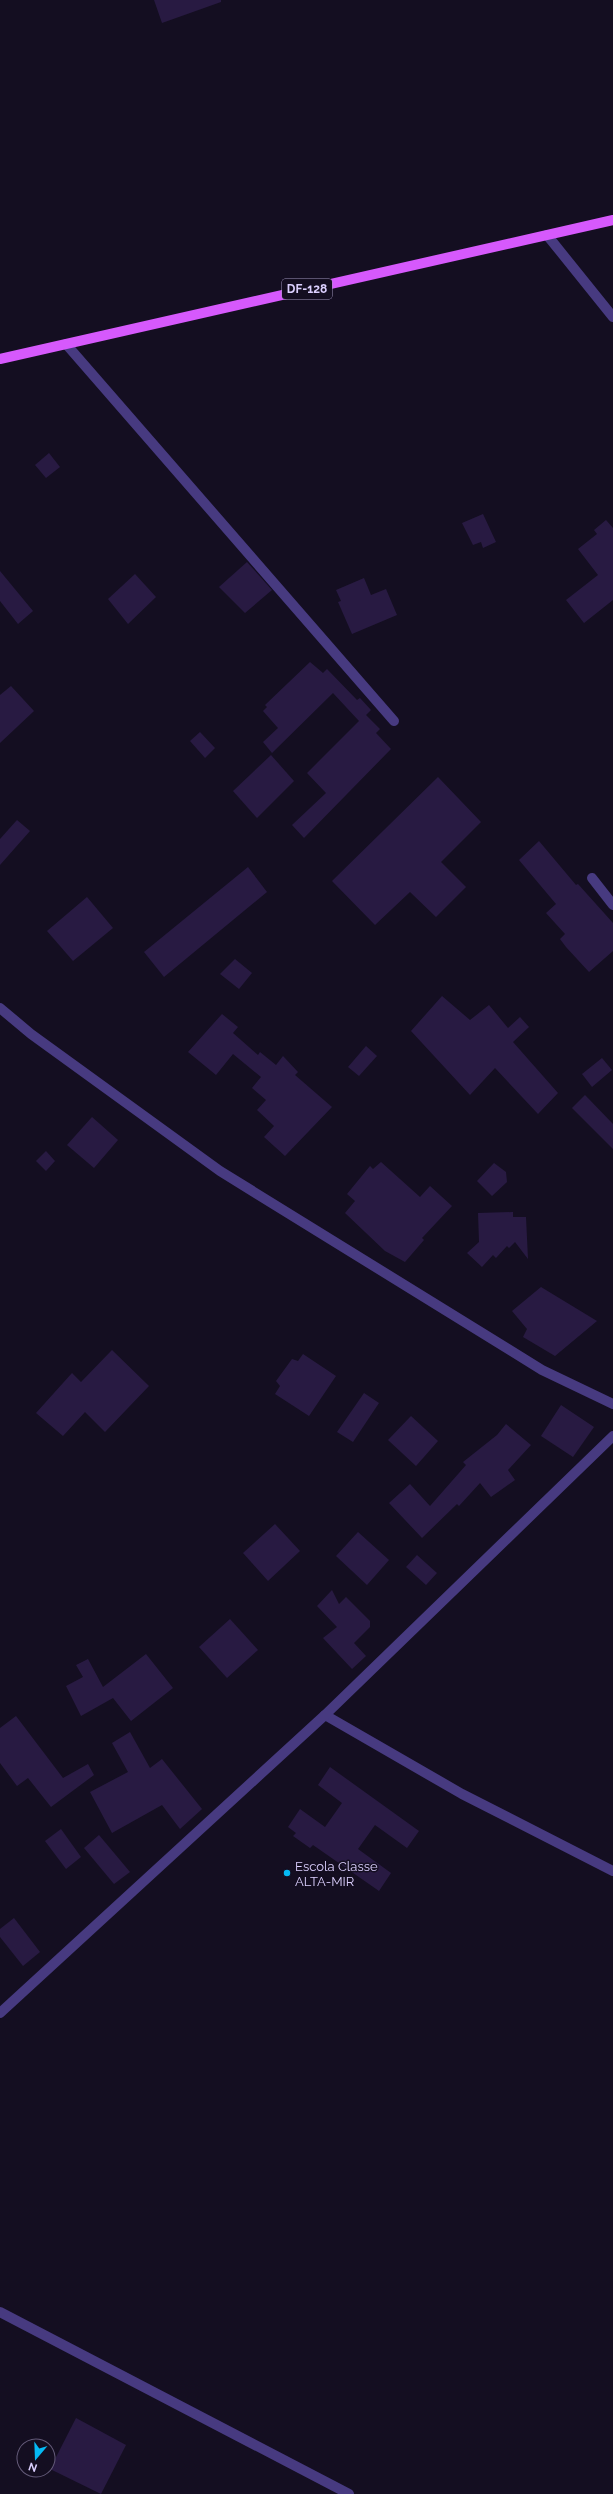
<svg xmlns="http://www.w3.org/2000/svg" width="613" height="2494" font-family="Raleway,sans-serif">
	<rect width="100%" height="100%" fill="#140e21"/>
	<g fill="#281a42">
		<polygon points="154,0 221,0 221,2 162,23"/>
		<polygon points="49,453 60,467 46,478 35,465"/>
		<polygon points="483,514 496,542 483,548 481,542 473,545 462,523"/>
		<polygon points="606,520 613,528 613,600 584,623 566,600 598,575 578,549 597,534 594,530"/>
		<polygon points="247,562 272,590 245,613 219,587"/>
		<polygon points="0,571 33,611 18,624 0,601"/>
		<polygon points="135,574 156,597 128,624 108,599"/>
		<polygon points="364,578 371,595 386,589 397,615 352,634 338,602 341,601 336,590"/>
		<polygon points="310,662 323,673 327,669 357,700 360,698 371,710 366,715 380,729 376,733 391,749 304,838 292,825 326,793 307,773 359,721 333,693 272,753 263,742 278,728 263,711 267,707 265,705"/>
		<polygon points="11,686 34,711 0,743 0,695"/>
		<polygon points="200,732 215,748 205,758 190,741"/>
		<polygon points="271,755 294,781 257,818 233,791"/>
		<polygon points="438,777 481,822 441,862 466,887 436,917 410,892 375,925 332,881"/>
		<polygon points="17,820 30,831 0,865 0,839"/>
		<polygon points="539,841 576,885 578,884 613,923 613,951 589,972 566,947 560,939 565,934 546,913 556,904 519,860"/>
		<polygon points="248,867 267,892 164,977 144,952"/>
		<polygon points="87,897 113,928 73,961 47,931"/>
		<polygon points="235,959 252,973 239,989 220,974"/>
		<polygon points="442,996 470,1020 489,1005 508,1028 520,1017 529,1027 513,1042 558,1093 538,1114 495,1068 470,1095 411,1031"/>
		<polygon points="222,1014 238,1027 233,1033 258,1055 260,1052 276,1065 283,1056 298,1072 295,1075 332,1107 285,1156 264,1137 274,1126 257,1110 266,1100 252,1088 261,1077 233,1054 216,1075 188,1052"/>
		<polygon points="366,1046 377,1056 359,1076 348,1067"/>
		<polygon points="602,1058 612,1070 592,1087 582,1074"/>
		<polygon points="585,1095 613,1124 613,1149 572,1108"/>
		<polygon points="92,1117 118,1140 94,1168 67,1145"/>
		<polygon points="46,1151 55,1161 46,1171 36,1161"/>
		<polygon points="381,1162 420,1197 430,1186 452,1206 422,1238 424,1240 405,1262 385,1251 345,1213 355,1201 347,1194 370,1166 373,1169"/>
		<polygon points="494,1163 506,1172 507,1182 492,1196 477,1181"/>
		<polygon points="513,1212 513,1217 526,1217 528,1259 515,1242 509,1248 507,1246 496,1258 493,1255 482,1267 467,1253 479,1242 478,1213"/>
		<polygon points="541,1287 597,1321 555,1356 523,1337 527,1329 512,1311"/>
		<polygon points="112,1350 149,1386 105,1432 85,1412 63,1436 36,1413 72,1373 81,1382"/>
		<polygon points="303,1354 336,1376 309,1416 275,1394 280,1386 276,1381 292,1359 298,1361"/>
		<polygon points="364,1393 379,1403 353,1442 337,1432"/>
		<polygon points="561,1405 594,1427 573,1457 541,1436"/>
		<polygon points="411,1416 438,1441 416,1466 388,1440"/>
		<polygon points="506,1424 531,1445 508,1470 515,1480 491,1497 480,1483 459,1506 457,1504 422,1538 389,1503 410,1484 430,1506 466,1465 463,1462 497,1435"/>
		<polygon points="275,1524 300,1551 268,1581 243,1553"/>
		<polygon points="358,1532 389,1560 367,1585 336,1556"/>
		<polygon points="417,1555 437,1573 426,1585 406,1567"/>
		<polygon points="332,1590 339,1604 346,1597 370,1621 370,1627 354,1643 366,1656 352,1669 323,1638 337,1627 317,1606"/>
		<polygon points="230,1619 258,1650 227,1678 199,1647"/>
		<polygon points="146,1654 173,1688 131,1721 113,1698 81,1716 66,1686 83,1677 76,1665 88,1659 103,1687"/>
		<polygon points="16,1716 63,1778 88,1764 94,1775 51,1807 28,1778 17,1786 0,1763 0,1728"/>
		<polygon points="130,1732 150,1768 162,1759 202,1809 180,1829 162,1805 112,1833 90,1792 128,1772 112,1743"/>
		<polygon points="330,1767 419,1831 407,1848 375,1825 358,1849 391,1873 379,1891 313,1845 310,1848 293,1836 296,1833 288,1827 300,1809 325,1827 342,1803 318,1785"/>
		<polygon points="61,1829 81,1857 66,1869 45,1841"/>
		<polygon points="99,1835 130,1872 114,1884 84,1848"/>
		<polygon points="14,1918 40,1952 23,1966 0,1937 0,1929"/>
		<polygon points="76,2418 126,2445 101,2494 50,2469"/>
	</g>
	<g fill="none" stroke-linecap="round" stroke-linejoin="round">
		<g stroke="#473a80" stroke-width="10">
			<polyline points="547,235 613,317"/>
			<polyline points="66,344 394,721"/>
			<polyline points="592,878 613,905"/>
			<polyline points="0,1008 31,1034 220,1171 542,1370 613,1404"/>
			<polyline points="325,1715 462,1794 613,1871"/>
			<polyline points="0,2013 325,1715 613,1436"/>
			<polyline points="0,2312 349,2494"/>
		</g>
		<polyline stroke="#d659fc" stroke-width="10" points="0,359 613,220"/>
	</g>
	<circle fill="#05b9f4" stroke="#140e21" stroke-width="1.5" cx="287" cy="1873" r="4"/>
	<g text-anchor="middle" stroke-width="3" stroke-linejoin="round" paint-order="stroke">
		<rect fill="#140e21" stroke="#9f95bc" stroke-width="1" x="282" y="279" width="50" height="20" rx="3"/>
		<g font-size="12" font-weight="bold" fill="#dbcffe">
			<text x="307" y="293">DF-128</text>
		</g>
		<g font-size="13" fill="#dbcffe" stroke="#140e21" text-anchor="start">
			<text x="295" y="1871">Escola Classe<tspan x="295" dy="15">ALTA-MIR</tspan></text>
		</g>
	</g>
	<g transform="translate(36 2458) rotate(199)"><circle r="19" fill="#140e21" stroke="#645b79"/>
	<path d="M0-3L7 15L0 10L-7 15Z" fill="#05b9f4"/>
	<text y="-6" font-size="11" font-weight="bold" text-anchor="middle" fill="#dbcffe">N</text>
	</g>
</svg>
